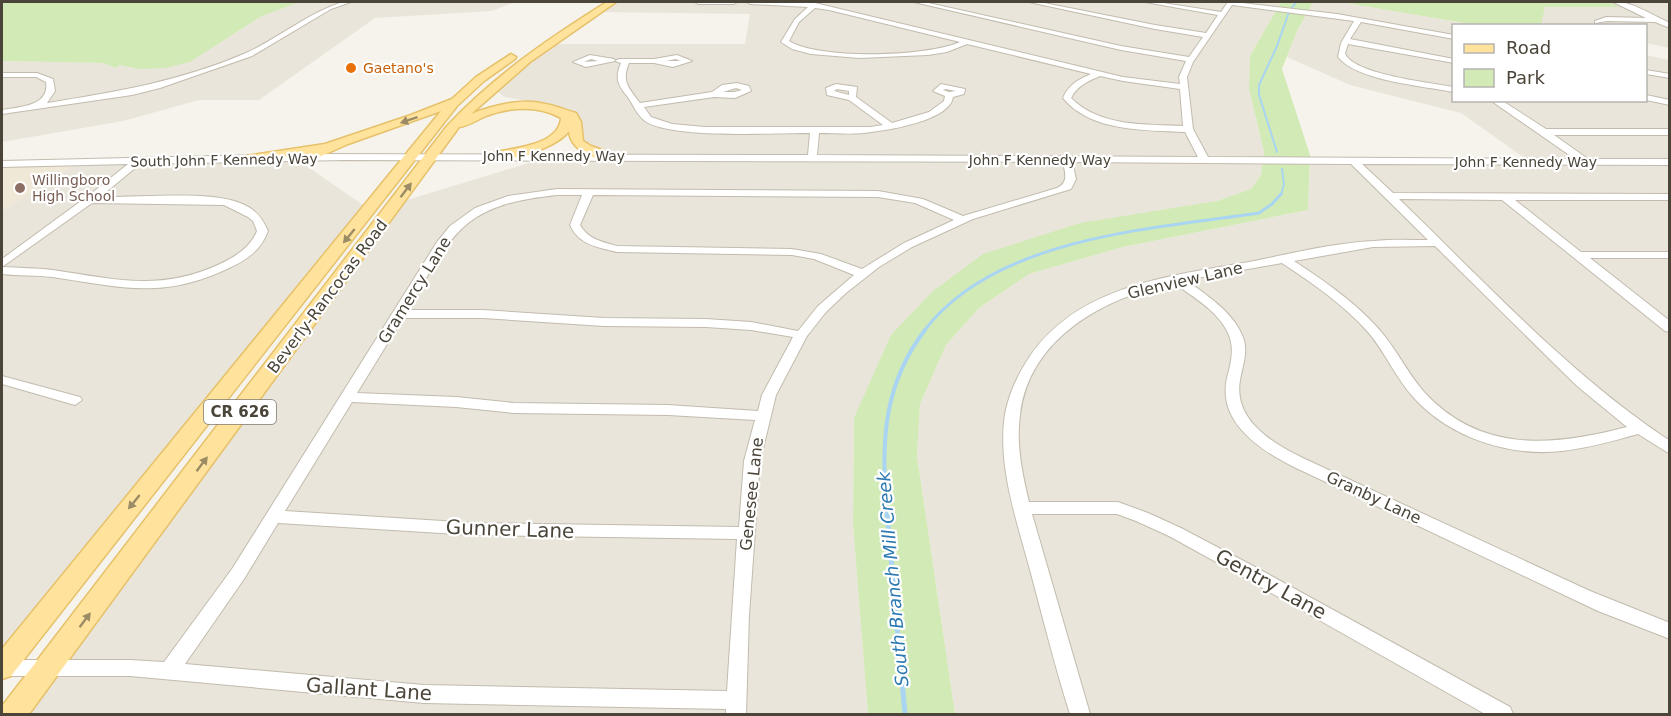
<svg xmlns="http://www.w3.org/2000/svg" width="1671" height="716" font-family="'DejaVu Sans',sans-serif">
	<rect width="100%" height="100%" fill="#f6f3ec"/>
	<g fill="#eae5da">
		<polygon points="300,2 515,2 491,11 375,18 259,100 199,100 123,121 2,142 2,61 103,63 116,68 120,65 139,69 190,62 262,16"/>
		<polygon points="612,2 1281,2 1250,56 1249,89 1264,152 1261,175 1251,189 1217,201 983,254 854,418 853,524 868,714 14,714 397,203 536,161 604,156 587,150 576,127 543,104 505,97 499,93 497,89 548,44 745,44 750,14 596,12"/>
		<polygon points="1313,2 1340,2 1476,25 1454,26 1454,100 1646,100 1646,55 1669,60 1669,714 955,714 917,456 920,404 946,345 979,308 1029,274 1123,247 1308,210 1310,161 1529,161 1461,113 1350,85 1287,57 1297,31"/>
		<polygon points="1608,2 1669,2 1669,48 1646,43 1646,26 1540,25 1545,7 1617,7"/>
		<polygon points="310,157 305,165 366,207 2,668 2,211 77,163"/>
	</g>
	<polygon fill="#efe8d6" points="77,163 2,211 2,164"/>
	<g fill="#d2eab5">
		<polygon points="2,2 300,2 262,16 190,62 165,68 139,69 120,65 116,68 103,63 2,61"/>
		<polygon points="1281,2 1313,2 1297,31 1282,69 1310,155 1308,210 1123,247 1029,274 979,308 946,345 920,404 917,456 955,714 868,714 853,524 854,418 891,335 933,291 983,254 1080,223 1217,201 1251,189 1261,175 1264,152 1249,89 1250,56"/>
		<polygon points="1340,2 1608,2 1619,7 1545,7 1541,25 1476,25"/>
	</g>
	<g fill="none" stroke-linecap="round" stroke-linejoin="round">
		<g stroke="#a9d4f2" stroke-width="2">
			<polyline points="1292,8 1296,2"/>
			<polyline points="1277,152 1259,95 1259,85 1277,46 1289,12"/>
			<polyline points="1281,195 1284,184 1282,169"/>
		</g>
		<path stroke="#a9d4f2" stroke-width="3" d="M 924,331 C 995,237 1151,229 1259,213 L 1272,204 L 1281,194"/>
		<path stroke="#a9d4f2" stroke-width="4" d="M 886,502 C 881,438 885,382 925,330"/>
		<polyline stroke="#a9d4f2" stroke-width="5" points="886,501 905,714"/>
		<g stroke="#c2bbae" stroke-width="2">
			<g id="minor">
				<path d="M 343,2 L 351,2 L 331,9 L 252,56 L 160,88 L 132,95 L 2,114 L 2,110 C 18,107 50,107 46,82 L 36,77 L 2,77 L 2,73 L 37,73 L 53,79 L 55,91 L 47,103 C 115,92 182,81 246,53 C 279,38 308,13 343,2 Z"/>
				<polygon points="695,2 737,2 734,4 698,4"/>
				<path d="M 747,2 L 815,3 L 1123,77 L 1180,84 L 1179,77 L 1186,61 L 1121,50 L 914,2 L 924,2 L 1121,46 L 1189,57 L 1203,37 L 1155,29 L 1029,2 L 1039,2 L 1155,25 L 1206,33 L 1218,15 L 1145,2 L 1157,2 L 1221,12 L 1228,2 L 1234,2 L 1337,14 L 1454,35 L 1454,39 L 1361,22 L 1350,39 L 1454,59 L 1454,63 L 1348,44 L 1345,53 C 1351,74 1432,83 1454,87 L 1454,92 C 1423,86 1357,81 1338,57 L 1341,43 L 1354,21 L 1232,5 L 1193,62 L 1187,77 L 1193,129 L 1208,157 L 1575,159 L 1490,100 L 1501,100 L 1546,129 L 1670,129 L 1670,135 L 1554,135 L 1588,159 L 1670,159 L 1670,165 L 1362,164 L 1393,193 L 1670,194 L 1670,200 L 1515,200 L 1581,252 L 1670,252 L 1670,258 L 1590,258 L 1670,321 L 1670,332 L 1665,331 L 1502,200 L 1399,199 C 1486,283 1569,374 1670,441 L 1670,454 L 1638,434 C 1613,441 1588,448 1562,451 C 1510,457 1451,438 1415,399 C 1396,379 1386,353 1368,332 C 1343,304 1312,283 1282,263 L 1186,280 C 1206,295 1232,311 1242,335 C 1249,350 1243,364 1240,380 C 1233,421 1274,444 1305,459 L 1590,591 L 1670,623 L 1670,639 L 1598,611 L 1294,467 C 1260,450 1217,422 1227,378 C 1231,363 1235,348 1228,333 C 1218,311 1193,297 1174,283 C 1106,297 1029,337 1020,415 C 1016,444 1022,473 1029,502 L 1118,502 L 1148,513 L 1181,528 L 1257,568 L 1510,707 L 1513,714 L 1485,714 L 1245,578 L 1169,536 L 1136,521 L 1117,514 L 1032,514 L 1090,714 L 1070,714 C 1055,667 1043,618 1030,570 C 1017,521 997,466 1005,414 C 1009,393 1018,374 1030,356 C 1079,285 1170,276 1249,262 C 1290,254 1332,243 1374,241 C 1392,239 1410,240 1428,240 L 1351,164 L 1072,162 L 1076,179 L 1071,189 L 973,219 L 912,247 L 879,267 L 846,293 L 826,312 L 807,336 L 776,395 L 760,461 L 749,615 L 746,714 L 726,714 L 726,709 L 424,703 L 130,676 L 2,676 L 2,660 L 130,660 L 164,662 L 232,569 L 437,242 L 450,226 L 475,208 L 508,196 L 557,189 L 878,191 L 923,199 L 963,216 L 1057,188 C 1069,182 1065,173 1063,162 L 345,160 L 140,164 L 100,197 C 136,198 208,190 240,203 C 254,208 262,217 268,231 C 261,250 247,260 229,268 C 163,300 120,287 52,277 C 36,275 18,276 2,274 L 2,259 L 92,193 L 128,164 L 2,167 L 2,161 L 302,154 L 808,155 L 810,133 C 776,133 670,139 645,121 C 636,114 633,104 627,96 C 617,84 615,77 621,63 L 615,61 L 619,59 L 654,59 L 677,55 L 692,61 L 673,67 L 654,63 L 629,63 C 621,82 629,88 640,103 L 712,92 L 722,85 L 737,83 L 749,86 L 751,91 L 735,98 L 714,97 L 644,107 L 651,117 L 672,124 L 705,127 L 870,127 L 883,125 L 849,100 L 827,95 L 826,88 L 836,84 L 857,87 L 856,97 L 892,123 L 929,112 L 944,101 L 945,96 L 933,91 L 941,84 L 965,89 L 964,94 L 953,97 C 950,120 890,130 871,132 C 855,135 836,133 819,133 L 817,155 L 1198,157 L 1185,132 C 1144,130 1091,132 1063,98 C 1068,85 1079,79 1091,74 L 967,44 L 947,52 L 928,55 L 859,58 L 811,54 L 792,49 L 781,42 L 795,19 L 808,7 L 750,4 ZM 815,8 L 829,10 L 960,42 C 926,57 820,60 789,41 L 799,22 ZM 676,59 L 680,61 L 666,61 ZM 1100,76 L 1123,81 L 1180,89 L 1183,126 C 1145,124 1100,127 1071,98 C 1077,86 1088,81 1100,76 ZM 736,88 L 742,90 L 734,92 L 723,92 ZM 837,89 L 849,91 L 849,95 L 834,91 ZM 946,89 L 956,91 L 949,92 L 943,90 ZM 557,195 L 582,195 L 570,225 C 579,245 597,247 617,252 L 792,255 L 814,259 L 854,275 L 818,306 L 798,331 L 751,322 L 706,319 L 604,318 L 483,310 L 407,310 C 454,233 460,205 557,195 ZM 593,195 L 878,197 L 915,203 L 954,220 L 904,243 L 862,269 L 821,254 L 792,249 L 617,246 C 602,242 588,239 580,225 ZM 92,203 L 224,205 L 248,217 L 253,221 L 257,231 C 250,248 236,256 220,264 C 160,292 114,279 53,270 C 36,268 19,268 2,267 ZM 1435,246 L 1577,386 L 1627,427 C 1554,446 1481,454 1424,392 C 1406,371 1395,346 1376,326 C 1352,300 1323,280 1294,261 L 1373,247 ZM 403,318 L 483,318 L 604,326 L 706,327 L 751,330 L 793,337 L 762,395 L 758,411 L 668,405 L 514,403 L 456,397 L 357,393 ZM 352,402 L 456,407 L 514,413 L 668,415 L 755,420 L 744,461 L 739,527 L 474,523 L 285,511 ZM 278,523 L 474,535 L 737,539 L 727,691 L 424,685 L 185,664 L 244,579 Z"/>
				<path d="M 1613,2 C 1630,0 1653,16 1670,23 L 1670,28 L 1655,22 L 1607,21 L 1595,23 L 1595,21 L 1606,17 L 1646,18 Z"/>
				<path d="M 590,55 L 614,59 L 615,61 L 586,67 L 573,62 ZM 591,59 L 598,61 L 584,62 Z"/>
				<polygon points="1646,70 1670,74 1670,78 1646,74"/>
				<polygon points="1646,95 1670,100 1670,105 1646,100"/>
				<polygon points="2,376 80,397 82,400 75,405 2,384"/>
			</g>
		</g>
		<g stroke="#e6c16a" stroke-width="3">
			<g id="major">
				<path d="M 607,2 L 616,2 L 530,62 L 471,114 C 494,105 521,98 545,104 C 557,106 565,110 576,113 L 581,122 L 583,141 L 591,146 L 611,153 L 612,156 L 611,159 C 594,162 570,149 569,131 C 558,147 510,163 491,159 L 490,156 L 491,153 C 512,148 559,146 561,118 C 538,105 510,107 486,116 C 477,120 468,126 459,127 L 29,714 L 2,714 L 3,705 L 447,126 C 494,76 549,38 607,2 Z"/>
				<polygon points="511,54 516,57 515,59 484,81 457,106 11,676 2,679 2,649 441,111 348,144 310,161 304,157 308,153 251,163 245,159 246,156 325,144 411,115 452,99 476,77"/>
			</g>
		</g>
		<use href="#minor" fill="#fff" fill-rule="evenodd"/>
		<use href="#major" fill="#ffe39c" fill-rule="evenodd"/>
	</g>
	<defs><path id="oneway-solid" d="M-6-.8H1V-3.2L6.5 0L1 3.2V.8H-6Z" transform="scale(1.5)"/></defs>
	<g fill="#9c8c66">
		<use href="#oneway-solid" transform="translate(409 120) rotate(161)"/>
		<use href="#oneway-solid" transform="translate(406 190) rotate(-53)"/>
		<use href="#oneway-solid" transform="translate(349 236) rotate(129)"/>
		<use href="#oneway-solid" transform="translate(202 464) rotate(-53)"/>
		<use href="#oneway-solid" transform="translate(134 502) rotate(129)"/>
		<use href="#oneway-solid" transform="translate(85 620) rotate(-53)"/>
	</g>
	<circle fill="#e8710a" stroke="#fff" stroke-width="2" cx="351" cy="68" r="6"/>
	<circle fill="#8d6e63" stroke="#fff" stroke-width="2" cx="20" cy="188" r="6"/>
	<g text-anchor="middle" stroke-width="4.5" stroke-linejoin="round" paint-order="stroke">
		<g font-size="14" fill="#c56008" stroke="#fff" text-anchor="start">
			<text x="363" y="73">Gaetano's</text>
		</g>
		<g font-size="14" fill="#4b4439" stroke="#fff">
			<text x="554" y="161">John F Kennedy Way</text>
			<text transform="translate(224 160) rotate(-1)" y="5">South John F Kennedy Way</text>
			<text x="1040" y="165">John F Kennedy Way</text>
			<text x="1526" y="167">John F Kennedy Way</text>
		</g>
		<g font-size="14" fill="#785e54" stroke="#fff" text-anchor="start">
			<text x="32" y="185">Willingboro<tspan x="32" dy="16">High School</tspan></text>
		</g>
		<rect fill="#fff" stroke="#817c74" stroke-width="1.5" x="204" y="400" width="72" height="24" rx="4.5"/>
		<g font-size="15" font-weight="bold" fill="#4b4439">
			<text x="240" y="417">CR 626</text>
		</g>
		<g font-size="16" fill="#4b4439" stroke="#fff">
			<text transform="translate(1185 280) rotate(-13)" y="6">Glenview Lane</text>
			<text transform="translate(414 290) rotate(-58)" y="6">Gramercy Lane</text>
			<text transform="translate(327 296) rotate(-53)" y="6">Beverly-Rancocas Road</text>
			<text transform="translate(751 494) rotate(-84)" y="6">Genesee Lane</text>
			<text transform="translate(1374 497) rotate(25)" y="6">Granby Lane</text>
		</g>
		<g font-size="18" font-style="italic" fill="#2e7ab2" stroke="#fff">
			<text transform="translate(893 579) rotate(-95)" y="6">South Branch Mill Creek</text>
		</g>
		<g font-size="20" fill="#4b4439" stroke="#fff">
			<text transform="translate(510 529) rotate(2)" y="7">Gunner Lane</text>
			<text transform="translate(1271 584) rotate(29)" y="7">Gentry Lane</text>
			<text transform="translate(369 689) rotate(4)" y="7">Gallant Lane</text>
		</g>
	</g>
	<rect width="1671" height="716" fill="none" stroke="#4b4439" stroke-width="6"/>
	<rect x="1452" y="24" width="195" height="78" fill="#ffffff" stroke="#b7b4b0" stroke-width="1.5"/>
	<rect x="1464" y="44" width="30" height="9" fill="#ffe39c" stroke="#b7b4b0" stroke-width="1.5"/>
	<text x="1506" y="54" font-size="18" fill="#4b4439">Road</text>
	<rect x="1464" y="69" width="30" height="18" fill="#d2eab5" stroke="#b7b4b0" stroke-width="1.5"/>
	<text x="1506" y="84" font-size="18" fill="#4b4439">Park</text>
</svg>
